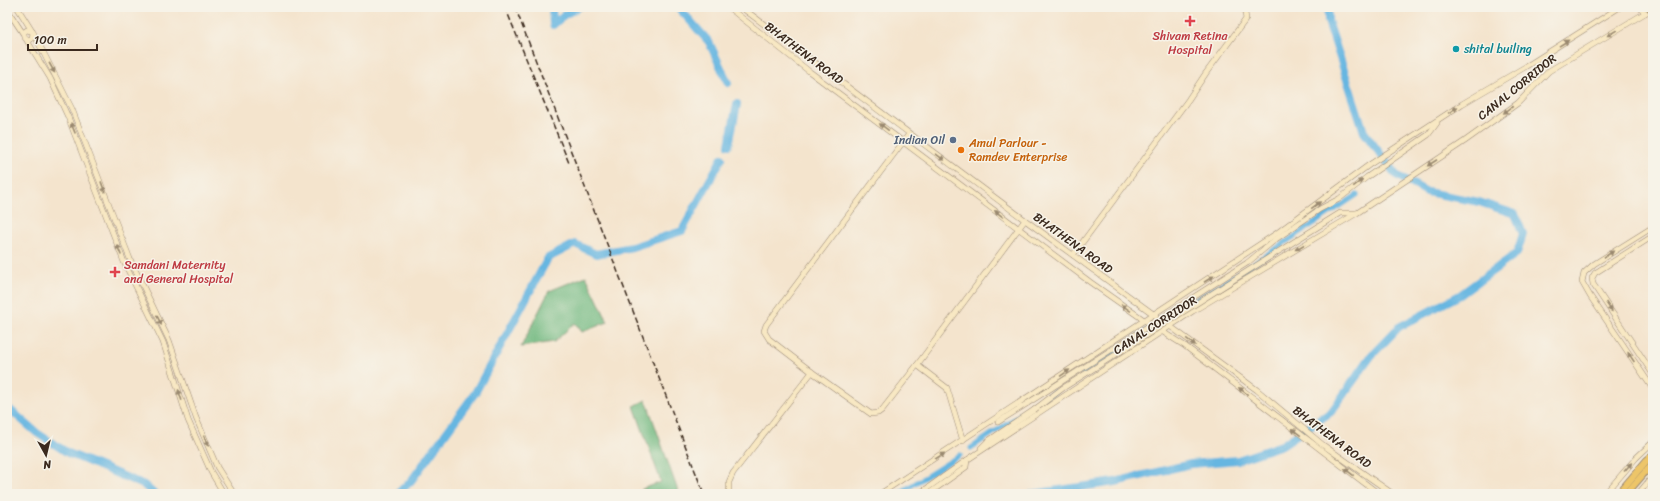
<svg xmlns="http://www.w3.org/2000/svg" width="1660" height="501" font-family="Sriracha,sans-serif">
	<rect width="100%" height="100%" fill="#f7f3e8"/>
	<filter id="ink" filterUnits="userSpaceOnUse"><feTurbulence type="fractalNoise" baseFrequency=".025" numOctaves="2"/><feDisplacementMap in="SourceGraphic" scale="8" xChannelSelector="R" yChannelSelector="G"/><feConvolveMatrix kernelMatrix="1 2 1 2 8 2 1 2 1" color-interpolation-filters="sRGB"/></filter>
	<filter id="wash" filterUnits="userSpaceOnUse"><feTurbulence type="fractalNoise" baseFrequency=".012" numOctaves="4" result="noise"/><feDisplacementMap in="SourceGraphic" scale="16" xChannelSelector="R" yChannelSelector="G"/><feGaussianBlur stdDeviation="0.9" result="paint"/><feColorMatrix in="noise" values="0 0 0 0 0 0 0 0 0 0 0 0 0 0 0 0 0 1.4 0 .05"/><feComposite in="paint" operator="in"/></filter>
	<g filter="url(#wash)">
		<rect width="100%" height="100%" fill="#f4e4cd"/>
		<g fill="#6eb77e" stroke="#54704e">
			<polygon points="586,276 608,322 582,332 575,323 554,342 521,347 549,291"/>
			<polygon points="646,400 679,494 643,494 642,489 661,482 634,406"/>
		</g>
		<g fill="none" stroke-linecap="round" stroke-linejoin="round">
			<g stroke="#66b6e1" stroke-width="5">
				<polyline points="1165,319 1233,277 1357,195"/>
				<polyline points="1083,373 1148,330"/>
				<polyline points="971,448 1054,392"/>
				<polyline points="898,494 960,455"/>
			</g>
			<g stroke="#66b6e1" stroke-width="8">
				<polyline points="552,7 553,25 564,15 579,7"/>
				<polyline points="678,7 709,42 728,83"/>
				<polyline points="729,145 737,104"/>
				<polyline points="7,407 37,433 68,453 144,485 154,494"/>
				<polyline points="397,494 411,481 475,393 548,258 575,244 596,254 632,247 682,231 722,158"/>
				<polyline points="1032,494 1115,482 1191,464 1238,460 1282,445 1331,412 1372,355 1399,327 1460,295 1517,253 1523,234 1515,214 1479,202 1427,192 1396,175 1364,132 1328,21 1328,7"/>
			</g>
		</g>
	</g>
	<g filter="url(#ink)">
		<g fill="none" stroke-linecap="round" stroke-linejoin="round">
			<g stroke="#988776" stroke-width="6">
				<g id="secondary">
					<polyline points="17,7 32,31"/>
					<polyline points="728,7 810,72 1090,282 1144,320 1185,346 1379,494"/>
					<polyline points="741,7 1025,220 1257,390 1323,445 1393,494"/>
					<polyline points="1640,7 1645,13 1647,12"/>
					<polyline points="7,9 24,35"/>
					<polyline points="33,33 32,38 29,40 24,37 24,32 27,30 33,32 72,109 130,259 169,340 196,418 217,467 234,494"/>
					<polyline points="26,39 50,78 68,117 124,262 163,342 188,420 211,472 224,494"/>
					<polyline points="909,134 766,325 764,331 769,339 812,372 871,414 878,413 882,410 917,365"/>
					<polyline points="1653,227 1594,264 1584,273 1582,282 1590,296 1653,389"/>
					<polyline points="1653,236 1595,273 1592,278 1593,284 1653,374"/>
					<polyline points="1276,253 1340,213 1356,213"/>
					<polyline points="1073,255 1188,100 1206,73 1246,19 1244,7"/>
					<polyline points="1247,263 1276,239 1320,209 1339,199 1367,177 1428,135 1437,123"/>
					<polyline points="998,422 1028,403"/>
					<polyline points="963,441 947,388 917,365 1025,220"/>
					<polyline points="981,448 988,441 1034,410"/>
					<polyline points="729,494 729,482 733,473 812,372"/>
					<polyline points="880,494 1277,233 1369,165 1462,104 1525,67 1620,7"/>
					<polyline points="919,494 967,460 1193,311 1357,213 1465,141 1518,103 1549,71 1645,13"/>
					<polyline points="928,494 966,467 967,460"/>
					<polyline points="1605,494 1636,458 1653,442"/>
					<polyline points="1638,494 1653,476"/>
				</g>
			</g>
			<g stroke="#988776" stroke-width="8">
				<g id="highway">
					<polyline points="1618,494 1647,460 1653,455"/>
					<polyline points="1626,494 1653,463"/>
				</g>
			</g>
			<use href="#secondary" stroke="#f8e8c3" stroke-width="5"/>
			<use href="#highway" stroke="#edc569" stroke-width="6"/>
			<g stroke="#3b2a1e" stroke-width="1.5" stroke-dasharray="6 3" stroke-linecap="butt">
				<polyline points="505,7 569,163"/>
				<polyline points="515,7 704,494"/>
			</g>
			<g stroke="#988776" stroke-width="6" stroke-linecap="butt">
				<g id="secondary-bridge">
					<polyline points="1028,403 1247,263"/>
					<polyline points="1034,410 1063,388 1276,253"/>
				</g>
			</g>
			<g stroke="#988776" stroke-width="8" stroke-linecap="butt">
				<polyline id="highway-bridge" points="1649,7 1653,11"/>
			</g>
			<use href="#secondary-bridge" stroke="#f8e8c3" stroke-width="5"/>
			<use href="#highway-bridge" stroke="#edc569" stroke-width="6"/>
		</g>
		<defs><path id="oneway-solid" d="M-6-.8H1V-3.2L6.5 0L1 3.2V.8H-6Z"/></defs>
		<g fill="#9a8970">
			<use href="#oneway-solid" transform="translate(1612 33) rotate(149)"/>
			<use href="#oneway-solid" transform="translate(1564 43) rotate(-32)"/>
			<use href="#oneway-solid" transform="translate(52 68) rotate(61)"/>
			<use href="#oneway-solid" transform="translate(1453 110) rotate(-34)"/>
			<use href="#oneway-solid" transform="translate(1508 110) rotate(144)"/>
			<use href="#oneway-solid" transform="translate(884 127) rotate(-144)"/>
			<use href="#oneway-solid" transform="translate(73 128) rotate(-112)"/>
			<use href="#oneway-solid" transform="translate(940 157) rotate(36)"/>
			<use href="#oneway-solid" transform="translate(1432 163) rotate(147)"/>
			<use href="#oneway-solid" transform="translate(1358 183) rotate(-37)"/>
			<use href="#oneway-solid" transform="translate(103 187) rotate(70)"/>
			<use href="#oneway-solid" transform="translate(1316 205) rotate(-36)"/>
			<use href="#oneway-solid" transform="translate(999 214) rotate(-143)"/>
			<use href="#oneway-solid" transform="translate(1300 247) rotate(149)"/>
			<use href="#oneway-solid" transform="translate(119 250) rotate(-112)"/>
			<use href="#oneway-solid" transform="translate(1609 254) rotate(-33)"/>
			<use href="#oneway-solid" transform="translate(1209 279) rotate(-33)"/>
			<use href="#oneway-solid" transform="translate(1609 307) rotate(56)"/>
			<use href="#oneway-solid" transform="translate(1126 308) rotate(-145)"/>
			<use href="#oneway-solid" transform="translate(159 320) rotate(65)"/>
			<use href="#oneway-solid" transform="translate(1191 342) rotate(36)"/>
			<use href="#oneway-solid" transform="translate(1631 357) rotate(-124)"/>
			<use href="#oneway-solid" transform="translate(1065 373) rotate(-34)"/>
			<use href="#oneway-solid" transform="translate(1243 391) rotate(-142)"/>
			<use href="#oneway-solid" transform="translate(180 395) rotate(-108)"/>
			<use href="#oneway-solid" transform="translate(1296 432) rotate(-143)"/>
			<use href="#oneway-solid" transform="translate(206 441) rotate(66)"/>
			<use href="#oneway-solid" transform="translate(940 456) rotate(-32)"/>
			<use href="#oneway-solid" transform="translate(1628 467) rotate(-49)"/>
			<use href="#oneway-solid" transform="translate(1349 472) rotate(-143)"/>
		</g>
	</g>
	<g fill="#e0444e" stroke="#f7f3e8" stroke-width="1.5">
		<path d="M1188 15h4v4h4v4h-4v4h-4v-4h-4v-4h4z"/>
		<path d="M113 266h4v4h4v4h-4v4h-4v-4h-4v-4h4z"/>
	</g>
	<circle fill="#0f9aa8" stroke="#f7f3e8" stroke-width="1.5" cx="1456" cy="49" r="4"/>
	<circle fill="#5c6f8a" stroke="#f7f3e8" stroke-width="1.5" cx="953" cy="140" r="4"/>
	<circle fill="#e8710a" stroke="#f7f3e8" stroke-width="1.5" cx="961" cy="150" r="4"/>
	<g text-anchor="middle" stroke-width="3" stroke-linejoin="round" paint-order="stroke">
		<g font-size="12" fill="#be3a42" stroke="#f7f3e8">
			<text x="1190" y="40">Shivam Retina<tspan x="1190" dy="14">Hospital</tspan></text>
			<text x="124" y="269" text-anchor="start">Samdani Maternity<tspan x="124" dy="14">and General Hospital</tspan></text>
		</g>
		<g font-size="12" fill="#0d838f" stroke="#f7f3e8" text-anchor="start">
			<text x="1464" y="53">shital builing</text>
		</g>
		<g font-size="12" fill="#3b2a1e" stroke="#f7f3e8">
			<text transform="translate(804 53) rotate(37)" y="4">BHATHENA ROAD</text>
			<text transform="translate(1517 87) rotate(-39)" y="4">CANAL CORRIDOR</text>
			<text transform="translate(1073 243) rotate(36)" y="4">BHATHENA ROAD</text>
			<text transform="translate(1155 325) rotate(-33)" y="4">CANAL CORRIDOR</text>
			<text transform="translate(1332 437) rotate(37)" y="4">BHATHENA ROAD</text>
		</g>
		<g font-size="12" fill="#4e5e75" stroke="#f7f3e8" text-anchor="end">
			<text x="945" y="144">Indian Oil</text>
		</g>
		<g font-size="12" fill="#c56008" stroke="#f7f3e8" text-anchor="start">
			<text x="969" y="147">Amul Parlour -<tspan x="969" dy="14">Ramdev Enterprise</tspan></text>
		</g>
	</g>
	<rect width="1660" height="501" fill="none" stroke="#f7f3e8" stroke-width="24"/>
	<g transform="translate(46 455) rotate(172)" stroke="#f7f3e8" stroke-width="3" paint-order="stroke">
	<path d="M0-3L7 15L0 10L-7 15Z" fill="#3b2a1e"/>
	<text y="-6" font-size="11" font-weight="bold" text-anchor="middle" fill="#3b2a1e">N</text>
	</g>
	<path d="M28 44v6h69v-6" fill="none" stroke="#3b2a1e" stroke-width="2"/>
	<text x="34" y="44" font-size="12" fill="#3b2a1e" stroke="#f7f3e8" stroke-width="3" paint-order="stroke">100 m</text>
</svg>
